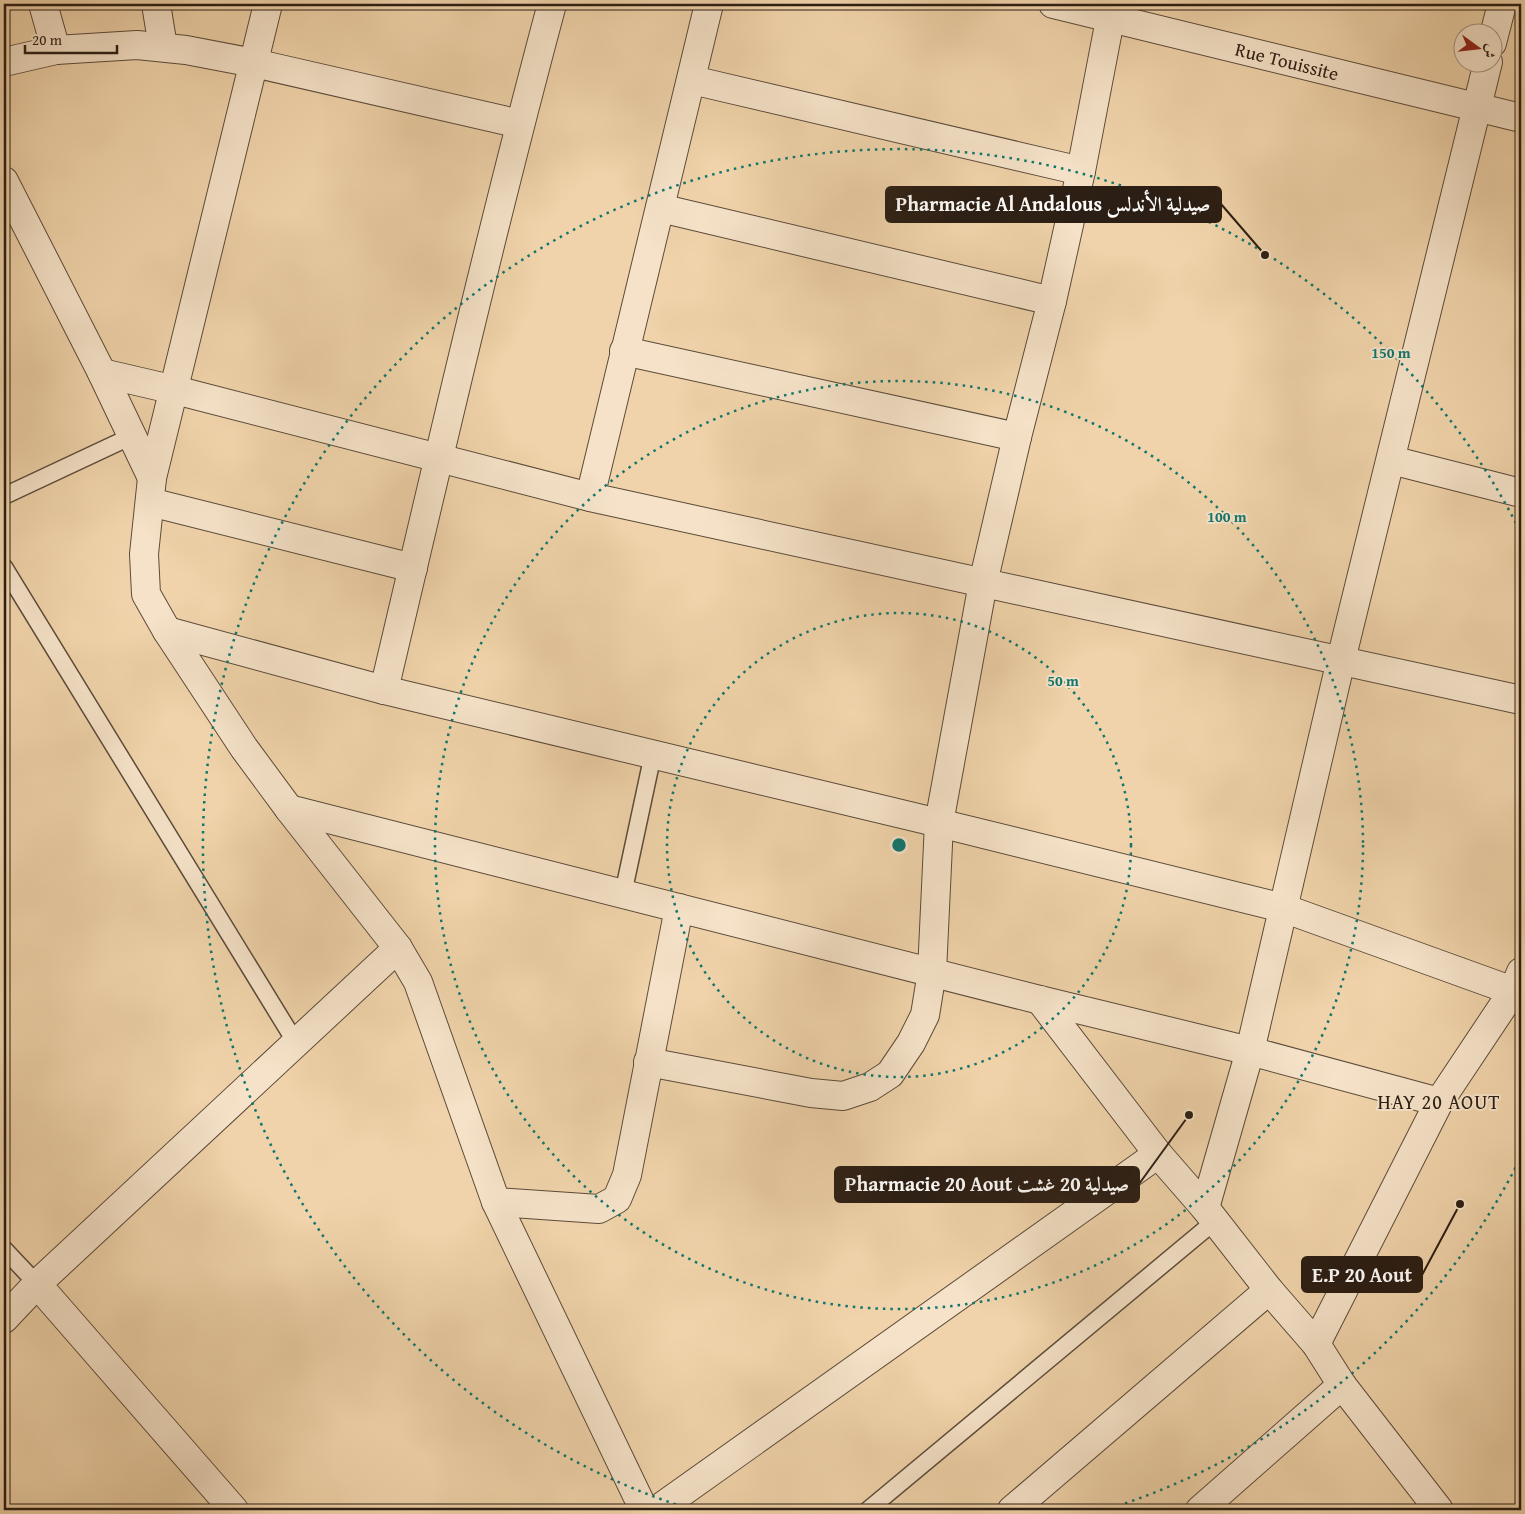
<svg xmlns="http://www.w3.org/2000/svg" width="1525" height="1514" font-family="'Gentium Book Plus',Amiri,serif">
	<rect width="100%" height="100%" fill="#f0d3aa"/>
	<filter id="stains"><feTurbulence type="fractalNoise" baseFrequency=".004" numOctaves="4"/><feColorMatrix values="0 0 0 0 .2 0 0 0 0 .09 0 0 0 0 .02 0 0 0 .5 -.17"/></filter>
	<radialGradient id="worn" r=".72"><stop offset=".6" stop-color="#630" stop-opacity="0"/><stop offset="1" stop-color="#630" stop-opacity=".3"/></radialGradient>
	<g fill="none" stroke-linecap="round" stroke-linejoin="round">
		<g stroke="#5c4b3a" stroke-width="19">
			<g id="lane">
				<polyline points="4,496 132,436"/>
				<polyline points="4,567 296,1043"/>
				<polyline points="623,894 653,754"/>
				<polyline points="4,1249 37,1284"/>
				<polyline points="868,1510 1215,1221"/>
			</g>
		</g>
		<g stroke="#5c4b3a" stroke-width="30">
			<g id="street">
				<polyline points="43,4 56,50"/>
				<polyline points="156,4 163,47"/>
				<polyline points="268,4 152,478 144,554 146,594 167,631 244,748 289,809 398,948 418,982 496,1202 644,1510"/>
				<polyline points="1053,4 1521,118"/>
				<polyline points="1492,43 1502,4"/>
				<polyline points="4,62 56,50 137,45 186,50 254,63 520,124"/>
				<polyline points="692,80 1081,171"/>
				<polyline points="4,181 102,373 152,478"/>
				<polyline points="660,208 1052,301"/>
				<polyline points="624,351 1017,437"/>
				<polyline points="102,373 175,390 590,497 1521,700"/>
				<polyline points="1391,460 1521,493"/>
				<polyline points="590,497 709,4"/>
				<polyline points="150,502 413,568"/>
				<polyline points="167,631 384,690 939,823 1283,908 1513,991 1521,972"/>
				<path d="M 384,690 C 438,461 491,231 552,4"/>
				<polyline points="289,809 1040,1000 1250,1051 1439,1102"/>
				<polyline points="1040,1000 1158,1154 1205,1208 1269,1290 1316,1344 1342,1385 1439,1510"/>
				<polyline points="648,1062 811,1093 843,1096 870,1087 890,1074 911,1043 925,1015 932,972 939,823 983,583 1017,437 1052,301 1081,171 1113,4"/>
				<polyline points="496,1202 599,1209 617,1199 627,1175 679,908"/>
				<polyline points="1205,1208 1250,1051 1341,660 1488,62"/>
				<polyline points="37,1284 234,1510"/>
				<polyline points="4,1319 37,1284 398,948"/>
				<polyline points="1316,1344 1439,1102 1513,991 1521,996"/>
				<polyline points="657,1510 1158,1154"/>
				<polyline points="1012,1510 1269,1290"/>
				<polyline points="1200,1510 1342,1385"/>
			</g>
		</g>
		<use href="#lane" stroke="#f5e2c8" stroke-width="16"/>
		<use href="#street" stroke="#f5e2c8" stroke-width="28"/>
	</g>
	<g fill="none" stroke="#0f766e" stroke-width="2.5" stroke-dasharray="2.5 5">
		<circle cx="899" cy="845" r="232"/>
		<circle cx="899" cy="845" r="464"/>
		<path d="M1519 1161A696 696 0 0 1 1108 1509M690 1509A696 696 0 1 1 1519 529"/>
	</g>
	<g text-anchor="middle" stroke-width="4" stroke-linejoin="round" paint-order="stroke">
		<g font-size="19" fill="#2b1e14" stroke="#f5e2c8">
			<text transform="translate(1287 61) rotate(14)" y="7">Rue Touissite</text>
		</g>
		<g font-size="20" letter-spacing="1" fill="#2b1e14" stroke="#f5e2c8">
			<text x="1439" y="1109">HAY 20 AOUT</text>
		</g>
	</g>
	<circle cx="899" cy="845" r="8" fill="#0f766e" stroke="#f5e2c8" stroke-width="2.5"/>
	<g font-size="15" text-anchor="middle" font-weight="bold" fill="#0f766e" stroke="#f5e2c8" stroke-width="4" stroke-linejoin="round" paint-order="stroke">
		<text x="1391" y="358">150 m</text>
		<text x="1227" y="522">100 m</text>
		<text x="1063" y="686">50 m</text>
	</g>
	<path fill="none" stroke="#2b1e14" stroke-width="2" d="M1265 255L1221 204M1189 1115L1139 1184M1460 1204L1422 1275"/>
	<g fill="#2b1e14" stroke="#f5e2c8" stroke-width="2">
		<circle cx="1265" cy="255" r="5"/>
		<circle cx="1189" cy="1115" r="5"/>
		<circle cx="1460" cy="1204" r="5"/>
	</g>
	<g fill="#2b1e14" stroke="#2b1e14" stroke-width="2">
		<rect x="886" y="187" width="335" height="35" rx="5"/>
		<rect x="835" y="1167" width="304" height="35" rx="5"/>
		<rect x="1302" y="1257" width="120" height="35" rx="5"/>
	</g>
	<g font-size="20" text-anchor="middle" font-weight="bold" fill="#fff">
		<text x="1053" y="211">Pharmacie Al Andalous صيدلية الأندلس</text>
		<text x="987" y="1191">Pharmacie 20 Aout صيدلية 20 غشت</text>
		<text x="1362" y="1282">E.P 20 Aout</text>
	</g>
	<rect width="1525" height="1514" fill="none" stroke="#f0d3aa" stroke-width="20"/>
	<rect x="5" y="5" width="1515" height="1504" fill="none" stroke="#2b1e14" stroke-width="2.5"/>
	<rect x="10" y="10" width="1505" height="1494" fill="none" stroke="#2b1e14"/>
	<g transform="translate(1478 48) rotate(105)"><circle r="24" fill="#f5e2c8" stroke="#a49480"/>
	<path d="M0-4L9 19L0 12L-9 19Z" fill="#8f2418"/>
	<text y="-8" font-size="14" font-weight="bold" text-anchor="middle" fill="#2b1e14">ش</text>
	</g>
	<path d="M25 45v8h92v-8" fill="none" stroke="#2b1e14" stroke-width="2.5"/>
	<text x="32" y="45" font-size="15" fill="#2b1e14" stroke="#f5e2c8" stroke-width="4" paint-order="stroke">20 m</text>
	<rect width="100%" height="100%" filter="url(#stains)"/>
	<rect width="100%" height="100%" fill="url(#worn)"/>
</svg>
